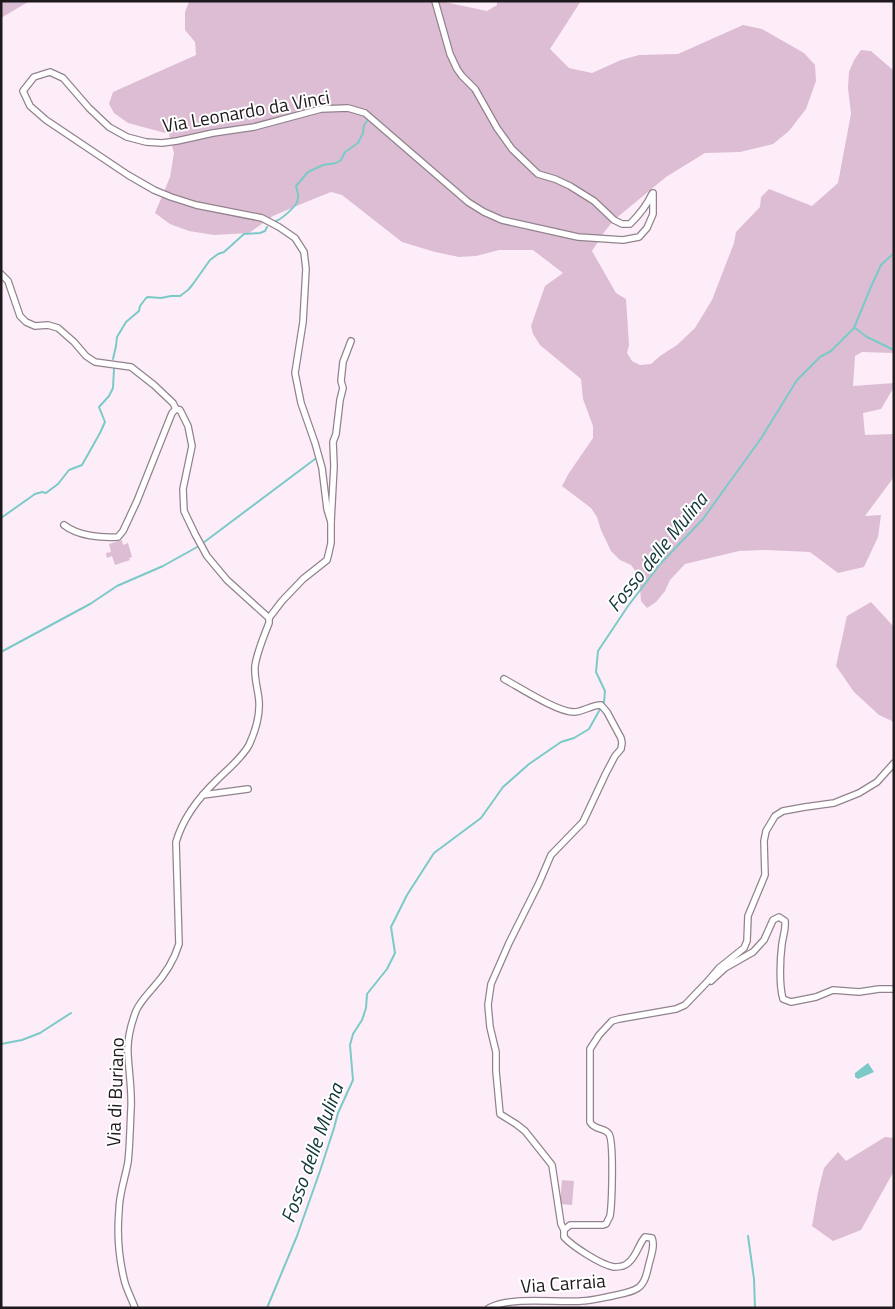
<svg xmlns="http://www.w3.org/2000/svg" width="895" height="1309" font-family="'Titillium Web',sans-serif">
	<rect width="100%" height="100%" fill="#fdedf9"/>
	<g fill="#ddbdd4">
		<polygon points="1,1 30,1 16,9 1,18"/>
		<polygon points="192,1 440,1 487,11 497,5 497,1 581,1 550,49 569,68 592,73 621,60 639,55 678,54 743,25 762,29 804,53 815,65 816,81 806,109 789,131 773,144 740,152 705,153 666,177 614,220 605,231 592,251 616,293 626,299 629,345 627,353 632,361 640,365 651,364 660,356 677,345 695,328 712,300 734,243 736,232 760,207 761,197 769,189 812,206 838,183 851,114 848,88 849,72 854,60 861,50 871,51 894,71 894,353 862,352 855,356 853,386 894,383 894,387 881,409 863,413 865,435 894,434 894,477 865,516 881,515 878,537 864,567 838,573 810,552 766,550 739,551 685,564 670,580 665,591 656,602 647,608 641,601 639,576 631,565 620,560 611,551 601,530 597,517 591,508 562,486 569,473 593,438 593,426 583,399 581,379 540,345 533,334 531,326 545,286 563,273 533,250 499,250 476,256 459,257 435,252 402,242 342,195 331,192 306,202 273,216 249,233 214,235 189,231 170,224 155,213 170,177 174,153 169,134 128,123 114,113 109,104 113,92 196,55 195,42 185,30 185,12 189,2"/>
		<polygon points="122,540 123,545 128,543 132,557 129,558 130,560 115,565 112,556 107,558 106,553 111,552 109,544"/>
		<polygon points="871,602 894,627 894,722 879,715 854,692 836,666 847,616"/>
		<polygon points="885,1137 894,1138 894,1171 861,1230 833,1241 812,1226 818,1192 824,1168 838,1152 846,1161"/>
		<polygon points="562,1180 574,1181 572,1205 560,1204"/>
	</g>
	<polygon fill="#7bcac7" points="868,1063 874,1072 858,1079 855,1077 855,1073"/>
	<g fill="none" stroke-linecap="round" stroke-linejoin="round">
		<g stroke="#7bcac7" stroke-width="2">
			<path d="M 276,221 C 282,219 295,207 297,202 C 300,197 297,191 296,186 L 308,172 L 323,165 L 336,163 L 341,160 L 345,152 L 358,143 L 363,133 L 364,125 L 367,121"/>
			<polyline points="855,328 867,337 894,350"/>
			<polyline points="113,359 116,346 117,337 126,322 139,311 140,306 146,298 148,297 161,298 171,296 180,296 188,290 193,284 210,260 218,254 224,252 244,234 260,233 265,231 267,227"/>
			<polyline points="1,518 35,494 42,492 46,493 58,484 69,470 82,465 100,433 105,422 99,407 109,396 113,388 114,369"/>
			<polyline points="203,543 315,459"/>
			<polyline points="1,652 90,604 117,586 163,566 199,546"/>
			<polyline points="1,1044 22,1040 40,1033 71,1013"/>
			<polyline points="748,1236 754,1279 755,1308"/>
			<polyline points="267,1308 297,1236 320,1171 334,1128 338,1113 353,1080 350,1045 353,1034 362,1020 366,1008 367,994 387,969 395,953 391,927 407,895 434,853 481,818 503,787 529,764 561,742 574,738 589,729 604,702 605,691 596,672 598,651 628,606 661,563 703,519 762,437 797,380 820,357 831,351 854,328 870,289 881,265 894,253"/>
		</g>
		<g stroke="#91838d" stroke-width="8">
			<g id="minor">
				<path d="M 435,1 L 450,54 L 457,69 L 462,76 L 475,89 L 497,128 L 512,149 L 538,174 L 555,179 L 570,186 L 594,201 L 614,220 L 622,224 L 630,224 C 639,215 647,205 652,194"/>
				<polyline points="1,274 8,281 20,316 26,322 35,326 48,325 58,328 74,342 86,356 95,362 131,367 154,385 173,403 176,409"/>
				<polyline points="176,409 180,410 188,426 192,446 183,489 184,511 195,534 207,556 227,580 269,618"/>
				<polyline points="331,522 327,509 322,468 315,443 301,403 295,373 303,322 306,269 304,252 295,238 279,227 262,218 196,205 171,197 154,190 128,175 46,120 30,106 23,91 34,77 50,72 63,78 89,108 109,127 127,137 146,142 162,143 177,141 213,133 254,127 321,109 348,108 365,113 468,202 484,212 502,220 578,237 623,240 639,237 647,228 653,214 653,193"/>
				<path d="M 64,525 C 78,536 101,538 118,537 L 123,531 L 137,501 L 172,413 L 176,409"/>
				<path d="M 504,679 C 519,687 557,712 574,712 C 583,712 591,705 601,705 L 607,712 L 621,738 L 622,743 L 621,749 L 615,756 L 606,773 L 583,822 L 551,855 L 539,883 L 509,943 L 491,984 L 488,1005 L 490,1027 L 496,1052 L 496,1071 L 500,1114 L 516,1124 L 525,1131 L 552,1165 L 561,1224 L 564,1230"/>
				<polyline points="203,795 248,789"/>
				<path d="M 711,981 L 725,968 L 753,952 L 764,940 L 773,920 L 779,917 L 785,921 C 786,929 783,936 782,944 C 780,959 779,985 783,999 L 791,1002 L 816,997 L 833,990 L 859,992 L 879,989 L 894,989"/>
				<path d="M 135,1308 C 132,1299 126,1289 124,1279 C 119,1258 117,1233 119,1211 C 119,1194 125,1179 128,1162 C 130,1145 130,1126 131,1109 C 132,1091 129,1073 128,1055 C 127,1041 131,1024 136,1011 C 140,1002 146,996 152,989 C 164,976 174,961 179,944 L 176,842 C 183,818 200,796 218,779 C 228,769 242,758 249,745 C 255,732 260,715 259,701 C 258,689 254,678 255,666 C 257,652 264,636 269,623 L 269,618 L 282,601 L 303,579 L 327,560 L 329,552 L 331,543 L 331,522 L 334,466 L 333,442 L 336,434 L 340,400 L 343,388 L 341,381 L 343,362 L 351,341"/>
				<path d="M 489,1308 C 510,1296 556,1303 581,1301 C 591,1301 602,1298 612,1296 C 620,1294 630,1293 638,1288 C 645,1283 647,1273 649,1264 C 651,1256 655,1246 652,1238 L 645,1237 C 638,1245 637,1256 628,1263 C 625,1266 619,1267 614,1267 C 601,1265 572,1246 564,1237 L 564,1230 L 570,1225 L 603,1225 L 606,1224 L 610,1216 C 612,1204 614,1142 609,1134 C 604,1127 595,1131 590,1122 L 590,1049 L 599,1035 L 612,1021 L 619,1019 L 676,1009 L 685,1005 L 707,982 L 719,968 L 744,948 L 747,941 L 748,916 L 765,875 L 764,841 L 766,831 L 775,816 L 783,811 L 805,807 L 834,803 L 859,793 L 877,782 L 894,763"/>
			</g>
		</g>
		<use href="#minor" stroke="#fff" stroke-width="5.5"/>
	</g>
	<g text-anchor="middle" stroke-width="4" stroke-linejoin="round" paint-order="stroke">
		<g font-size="19" fill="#1e191d" stroke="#fff">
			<text transform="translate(246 111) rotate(-10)" y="7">Via Leonardo da Vinci</text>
			<text transform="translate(115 1092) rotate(-88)" y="7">Via di Buriano</text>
			<text transform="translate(563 1283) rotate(-4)" y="7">Via Carraia</text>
		</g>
		<g font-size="20" font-style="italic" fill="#103635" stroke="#fff">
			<text transform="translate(657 552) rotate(-51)" y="7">Fosso delle Mulina</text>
			<text transform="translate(312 1153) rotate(-70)" y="7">Fosso delle Mulina</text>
		</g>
	</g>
	<rect width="895" height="1309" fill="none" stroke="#1e191d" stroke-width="5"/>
</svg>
